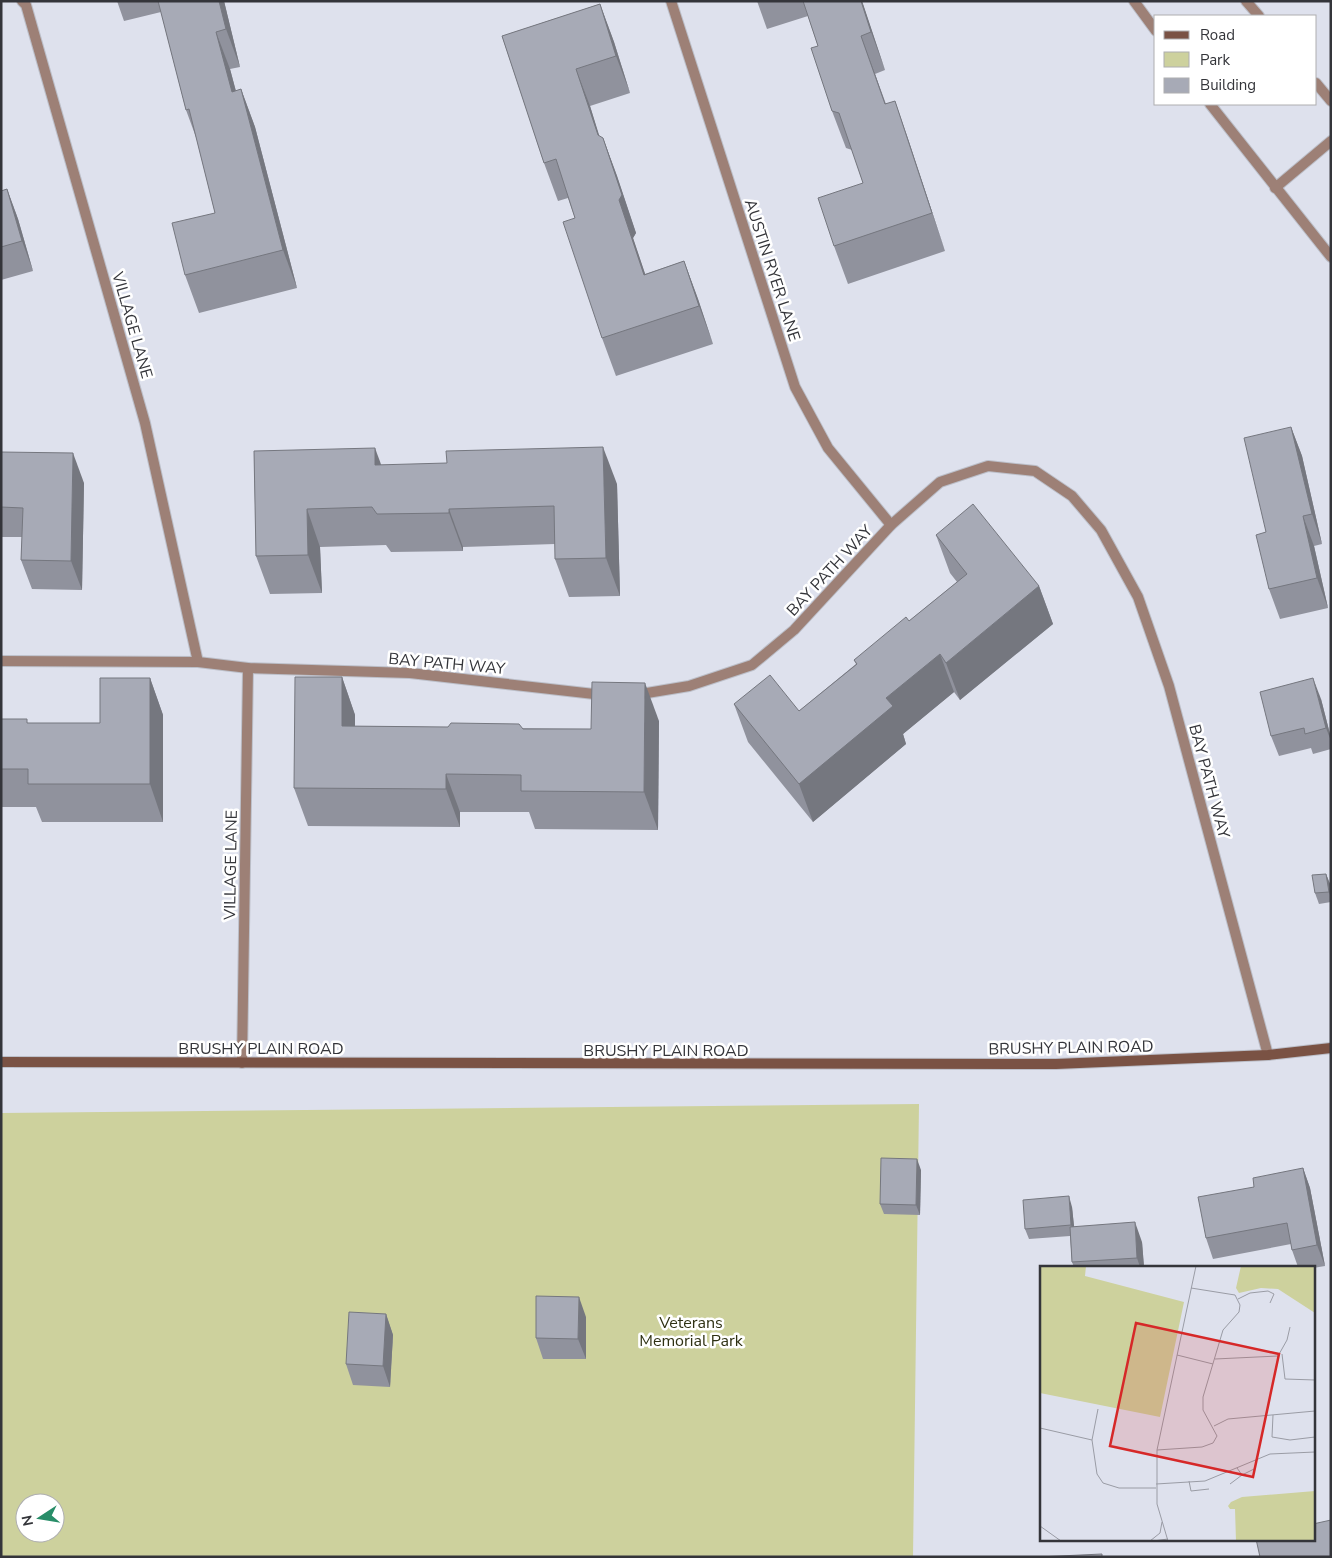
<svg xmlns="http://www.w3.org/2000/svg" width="1332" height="1558" font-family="'Nunito Sans',sans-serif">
	<rect width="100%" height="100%" fill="#dee1ed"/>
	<path fill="#cdd19d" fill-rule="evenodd" d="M 919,1104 L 913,1557 L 1,1557 L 1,1113 ZM 25,1503 L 55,1503 L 55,1533 L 25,1533 Z"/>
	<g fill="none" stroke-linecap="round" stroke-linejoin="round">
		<g stroke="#bcbfc9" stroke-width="12">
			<g id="lane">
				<polyline points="1246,1 1259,16"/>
				<polyline points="1316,83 1331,101"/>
				<polyline points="1275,188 1331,141"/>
			</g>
		</g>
		<g stroke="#bcbfc9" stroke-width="12">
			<g id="street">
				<polyline points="22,1 26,5 145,423 198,662"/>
				<polyline points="671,1 795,387 828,448 891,525"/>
				<polyline points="1134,1 1156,31"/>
				<polyline points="1210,104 1331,257"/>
				<polyline points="1,661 198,662 248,668 410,673 603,695"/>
				<polyline points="635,695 689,686 752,665 794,630 891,525 940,482 988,466 1035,471 1072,496 1101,530 1138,597 1169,686 1268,1055"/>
				<polyline points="242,1063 248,668"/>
			</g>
		</g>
		<g stroke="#bcbfc9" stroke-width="12">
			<polyline id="secondary" points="1,1062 1056,1064 1268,1055 1331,1048"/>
		</g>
		<use href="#lane" stroke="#9d8076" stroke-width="10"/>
		<use href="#street" stroke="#9d8076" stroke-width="10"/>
		<use href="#secondary" stroke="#7a5244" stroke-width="10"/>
	</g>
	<g fill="#90929d">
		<polygon points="117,1 224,1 240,67 230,69 236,91 241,89 255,127 297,288 199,313 185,275 215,213 197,140 186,110 161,12 124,21"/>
		<polygon points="757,1 862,1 885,70 875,74 886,104 895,101 908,139 945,251 848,284 834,246 863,183 852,150 846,148 832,111 818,46 808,16 767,29"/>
		<polygon points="600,4 614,42 630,93 590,106 599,136 603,138 617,176 636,233 633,238 645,274 684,261 698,299 713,344 616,376 602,338 575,218 568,198 558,201 544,163 502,36"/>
		<polygon points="7,189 18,219 33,271 1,280 1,191"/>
		<polygon points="1291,427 1302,456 1322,544 1314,546 1328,608 1280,619 1269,589 1266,532"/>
		<polygon points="254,451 381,465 617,484 620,596 569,597 555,559 555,544 463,547 463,551 391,552 386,545 320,547 322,593 270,594 256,556"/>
		<polygon points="1,452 84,483 82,590 32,589 21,560 22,537 1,537"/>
		<polygon points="936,535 1039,586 1053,624 960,700 954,692 903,734 906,744 813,822 748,742 734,704 799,711 856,664 854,660 909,621 957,582 950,573"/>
		<polygon points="342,677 355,715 355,726 591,729 659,721 658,830 535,829 529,812 460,812 460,827 308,826 294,788"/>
		<polygon points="150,678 163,715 163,822 42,822 36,807 1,807 1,719 29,723 100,723"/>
		<polygon points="1321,699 1331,738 1331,749 1313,754 1311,748 1279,756 1271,736"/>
		<polygon points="1326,874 1330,884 1331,902 1319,904 1315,893"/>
		<polygon points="1303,1168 1310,1188 1325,1266 1313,1268 1313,1267 1298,1267 1292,1250 1291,1244 1213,1259 1206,1238 1254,1187"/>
		<polygon points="921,1170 920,1215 884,1214 880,1204"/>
		<polygon points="1072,1207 1074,1227 1142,1242 1144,1267 1074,1267 1072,1262 1070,1236 1029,1239 1025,1229"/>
		<polygon points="386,1314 393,1335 390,1387 353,1385 346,1364"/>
		<polygon points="586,1317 586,1359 543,1359 536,1338"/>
	</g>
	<g fill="#75777f">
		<polygon points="219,1 224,1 240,67 226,29"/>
		<polygon points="861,1 862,1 885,70 871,32"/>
		<polygon points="600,4 614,42 630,93 616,56"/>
		<polygon points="216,32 230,69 246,130 232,92"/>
		<polygon points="861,36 875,74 898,142 885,104"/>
		<polygon points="576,69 590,106 611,173 598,135"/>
		<polygon points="241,89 255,127 297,288 283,250"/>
		<polygon points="895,101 908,139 945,251 932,213"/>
		<polygon points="603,138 617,176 636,233 633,238 658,312 644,275 619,200"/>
		<polygon points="7,189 18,219 33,271 22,241"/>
		<polygon points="684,261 698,299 713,344 699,306"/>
		<polygon points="1291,427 1302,456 1322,544 1312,514"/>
		<polygon points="603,447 617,484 620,596 606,558"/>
		<polygon points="375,448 389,486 375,465"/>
		<polygon points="73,453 84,483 82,590 71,561"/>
		<polygon points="307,509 320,547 322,593 308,555"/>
		<polygon points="449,509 463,547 463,551 449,513"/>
		<polygon points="1303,516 1314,546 1328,608 1317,578"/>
		<polygon points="1039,586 1053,624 960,700 946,663"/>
		<polygon points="940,654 954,692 903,734 906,744 813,822 799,784 886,698"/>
		<polygon points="342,677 355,715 355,764 342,726"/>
		<polygon points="150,678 163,715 163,822 150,784"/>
		<polygon points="1313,678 1321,699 1331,738 1331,741 1326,728"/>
		<polygon points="645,683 659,721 658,830 644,792"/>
		<polygon points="446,774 460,812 460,827 446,789"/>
		<polygon points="1326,874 1330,884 1331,898 1329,892"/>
		<polygon points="917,1159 921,1170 920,1215 916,1205"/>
		<polygon points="1303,1168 1310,1188 1325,1266 1317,1245"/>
		<polygon points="1069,1196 1072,1207 1075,1235 1071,1225"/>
		<polygon points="1135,1222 1142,1242 1144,1267 1140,1267 1137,1258"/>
		<polygon points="579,1297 586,1317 586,1359 578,1339"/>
		<polygon points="386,1314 393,1335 390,1387 383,1366"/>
	</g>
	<g fill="#a7aab6" stroke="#75777f">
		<polygon points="158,1 219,1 226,29 216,32 232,92 241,89 283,250 185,275 172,223 215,213 189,109 186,110"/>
		<polygon points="803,1 861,1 871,32 861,36 885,104 895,101 932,213 834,246 818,198 863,183 839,113 832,111 811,48 818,46"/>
		<polygon points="600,4 616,56 576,69 598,135 603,138 622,195 619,200 644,275 684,261 699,306 602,338 563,222 575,218 556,159 544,163 502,36"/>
		<polygon points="7,189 22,241 1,247 1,191"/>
		<polygon points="1291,427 1312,514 1303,516 1317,578 1269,589 1256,535 1266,532 1244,438"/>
		<polygon points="603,447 606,558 555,559 554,506 449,509 449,513 377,514 372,507 307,509 308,555 256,556 254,451 375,448 375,465 447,463 446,451"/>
		<polygon points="1,452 73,453 71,561 21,560 23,508 1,507"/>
		<polygon points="973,504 1039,586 946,663 940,654 886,698 893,706 799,784 734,704 770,675 799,711 857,664 854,660 906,617 909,621 967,574 936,535"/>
		<polygon points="295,677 342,677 342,726 448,727 451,723 519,724 523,729 591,729 592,682 645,683 644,792 521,791 521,775 446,774 446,789 294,788"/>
		<polygon points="100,678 150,678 150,784 28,784 28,769 1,769 1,719 27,719 27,723 100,723"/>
		<polygon points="1313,678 1326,728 1305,734 1304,728 1271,736 1260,692"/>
		<polygon points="1326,874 1329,892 1315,893 1312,875"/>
		<polygon points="881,1158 917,1159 916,1205 880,1204"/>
		<polygon points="1303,1168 1317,1245 1292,1250 1287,1223 1206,1238 1198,1197 1254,1187 1253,1178"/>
		<polygon points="1069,1196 1071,1225 1025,1229 1023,1200"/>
		<polygon points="1135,1222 1137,1258 1072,1262 1070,1227"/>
		<polygon points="536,1296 579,1297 578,1339 536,1338"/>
		<polygon points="349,1312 386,1314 383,1366 346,1364"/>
		<polygon points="1331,1520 1331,1557 1260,1557 1256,1539 1313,1539 1313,1524"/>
		<polygon points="1102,1554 1102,1557 1038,1557"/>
	</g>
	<g text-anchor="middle" stroke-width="5" stroke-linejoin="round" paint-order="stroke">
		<g font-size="16" fill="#34353a" stroke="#fff">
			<text transform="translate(773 270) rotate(72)" y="6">AUSTIN RYER LANE</text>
			<text transform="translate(133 325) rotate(74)" y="6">VILLAGE LANE</text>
			<text transform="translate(829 570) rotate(-47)" y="6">BAY PATH WAY</text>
			<text transform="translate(447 663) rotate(5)" y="6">BAY PATH WAY</text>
			<text transform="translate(1210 781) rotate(75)" y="6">BAY PATH WAY</text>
			<text transform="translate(230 865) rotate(-89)" y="6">VILLAGE LANE</text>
			<text transform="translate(1071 1047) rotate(-1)" y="6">BRUSHY PLAIN ROAD</text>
			<text x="261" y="1054">BRUSHY PLAIN ROAD</text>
			<text x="666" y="1056">BRUSHY PLAIN ROAD</text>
		</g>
		<g font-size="16" fill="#2e3012" stroke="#fff">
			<text x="691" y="1328">Veterans<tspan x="691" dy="18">Memorial Park</tspan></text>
		</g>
	</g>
	<g transform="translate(1040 1266)">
		<rect width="275" height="275" fill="#dee1ed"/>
		<path d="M 0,0 L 46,0 L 45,10 L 144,36 L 120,151 L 0,127 ZM 201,0 L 275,0 L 275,47 L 238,23 L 221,22 L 199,27 L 196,22 ZM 275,225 L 275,275 L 196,275 L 195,243 L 190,243 L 188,240 L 191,236 L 202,231 Z" fill="#cdd19d"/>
		<path fill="none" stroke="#9a9ca5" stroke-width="1" d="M 198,33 L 210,27 L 228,25 L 234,28 L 230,37M 242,88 L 245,113 L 275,114M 137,89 L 173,98M 175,93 L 238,90 L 247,74 L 250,61M 58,143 L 52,174 L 57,208 L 63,217 L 79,222 L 116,222M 233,149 L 232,171 L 250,174 L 275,171M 174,160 L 188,153 L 275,145M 0,162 L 52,174M 117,184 L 162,181 L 173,177 L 177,170 L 163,144 L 163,131 L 183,64 L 199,46 L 200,39 L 195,29 L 151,22M 197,202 L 202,209 L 216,202M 149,215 L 151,225 L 169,223M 116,218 L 165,215 L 230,188 L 275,186M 190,218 L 202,209M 0,260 L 21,275M 110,275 L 120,267 L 122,256M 113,275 L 128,273M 128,275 L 117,238 L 117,184 L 156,0"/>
		<path fill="#d62828" fill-opacity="0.15" stroke="#d62828" stroke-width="2.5" d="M 96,57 L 239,88 L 213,211 L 70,180 Z"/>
		<rect width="275" height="275" fill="none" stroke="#34353a" stroke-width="2.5"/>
	</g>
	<rect width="1332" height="1558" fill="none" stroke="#34353a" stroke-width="5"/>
	<rect x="1154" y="15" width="162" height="90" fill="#ffffff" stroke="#aeaeb0"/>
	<rect x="1164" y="31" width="25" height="8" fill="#7a5244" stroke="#aeaeb0"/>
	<text x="1200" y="40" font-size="15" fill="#34353a">Road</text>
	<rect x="1164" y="52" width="25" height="15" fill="#cdd19d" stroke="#aeaeb0"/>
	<text x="1200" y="65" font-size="15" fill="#34353a">Park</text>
	<rect x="1164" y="78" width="25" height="15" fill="#a7aab6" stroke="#aeaeb0"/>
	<text x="1200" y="90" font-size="15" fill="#34353a">Building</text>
	<g transform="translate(40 1518) rotate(258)"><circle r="24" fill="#ffffff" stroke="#aeaeb0"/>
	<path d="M0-4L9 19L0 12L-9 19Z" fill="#288d68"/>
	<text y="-8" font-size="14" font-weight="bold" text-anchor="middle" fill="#34353a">N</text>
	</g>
</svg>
